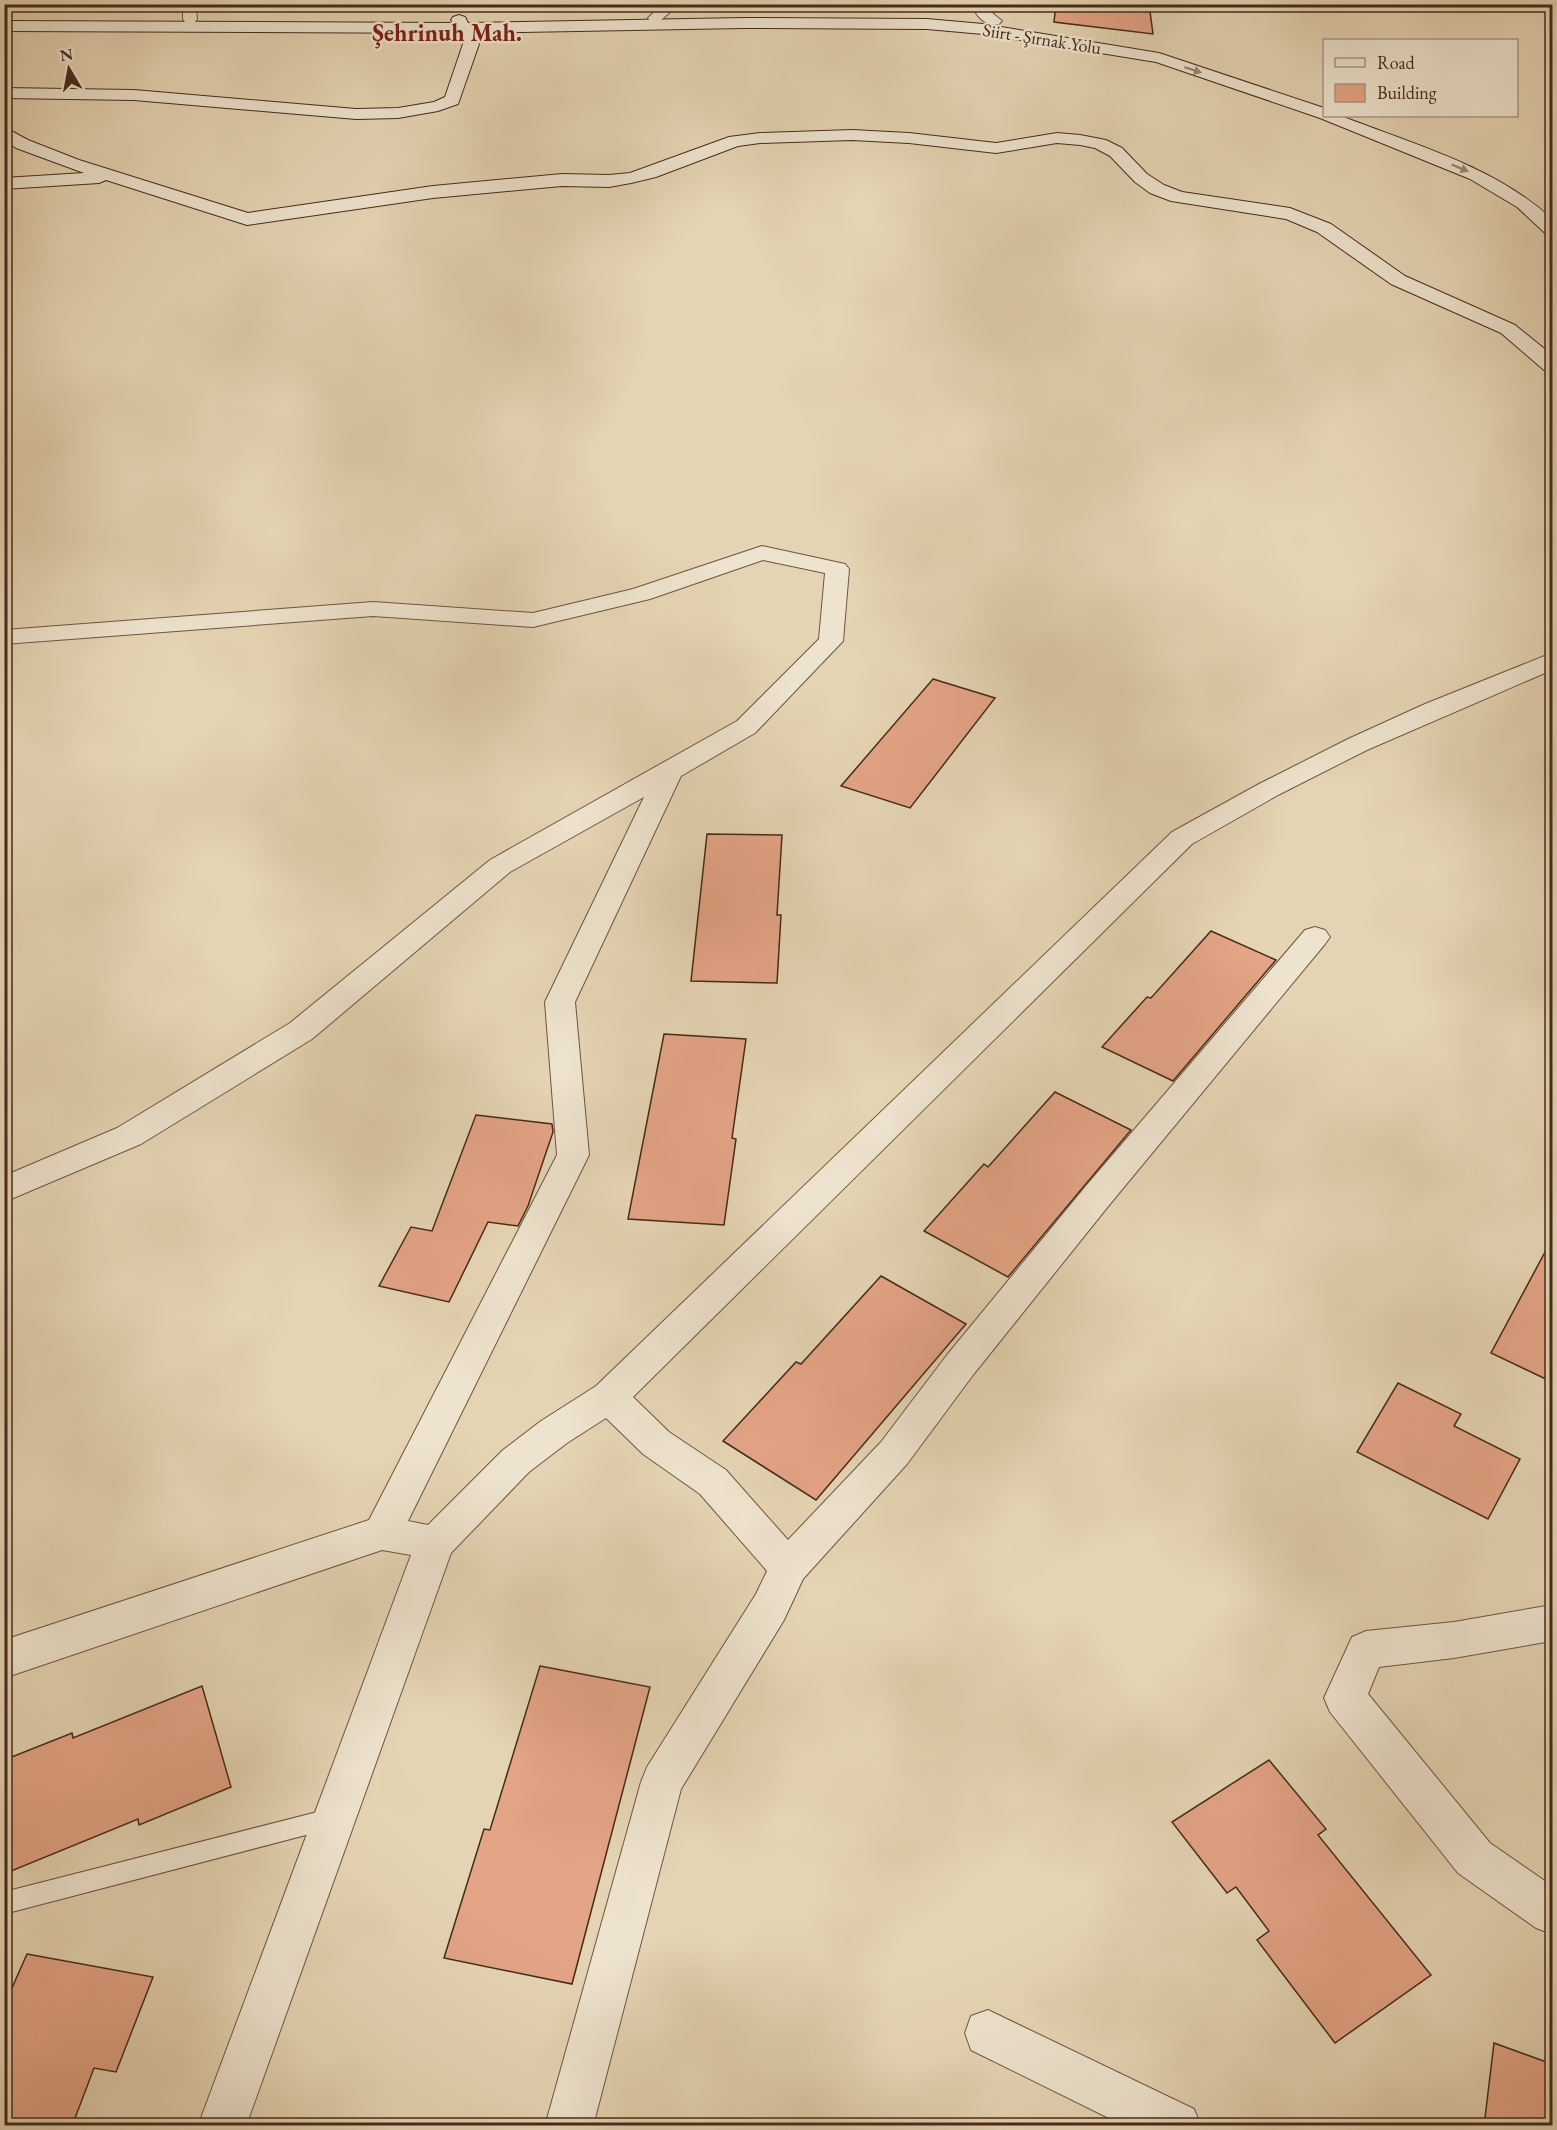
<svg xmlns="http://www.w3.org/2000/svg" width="1557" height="2130" font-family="'EB Garamond',serif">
	<rect width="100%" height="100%" fill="#e5d4b3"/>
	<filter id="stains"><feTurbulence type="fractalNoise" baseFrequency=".00333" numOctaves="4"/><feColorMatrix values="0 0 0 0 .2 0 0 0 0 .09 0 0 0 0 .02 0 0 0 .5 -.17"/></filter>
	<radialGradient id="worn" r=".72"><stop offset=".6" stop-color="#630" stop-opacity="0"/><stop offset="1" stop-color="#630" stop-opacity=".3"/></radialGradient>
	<g fill="#e4a486" stroke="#452b1b" stroke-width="1.5">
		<polygon points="1056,4 1149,4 1153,34 1054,22"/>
		<polygon points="933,679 995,698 910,808 841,786"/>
		<polygon points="707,834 782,835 777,915 781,915 777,983 691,981"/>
		<polygon points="1211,931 1276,960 1173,1081 1102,1047 1147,997 1151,998"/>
		<polygon points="664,1034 746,1039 732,1138 736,1139 724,1225 628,1219"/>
		<polygon points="1055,1092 1131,1130 1008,1277 924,1231 984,1164 988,1167"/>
		<polygon points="476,1115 552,1124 553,1132 528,1206 518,1226 488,1222 449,1302 379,1286 411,1227 432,1231"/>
		<polygon points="1552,1239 1552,1382 1491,1353"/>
		<polygon points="881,1276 966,1324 816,1500 723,1441 796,1362 801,1364"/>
		<polygon points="1398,1383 1461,1414 1454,1426 1520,1459 1488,1519 1357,1452"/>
		<polygon points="540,1666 650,1687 572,1984 444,1958 484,1829 490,1830"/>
		<polygon points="202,1686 231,1787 139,1825 138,1819 4,1874 4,1760 72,1733 73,1738"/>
		<polygon points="1269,1760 1326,1829 1318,1835 1431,1975 1335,2043 1257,1940 1269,1931 1236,1887 1227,1893 1172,1822"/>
		<polygon points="27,1954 153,1977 116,2072 94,2068 72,2126 4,2126 4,2006"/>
		<polygon points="1494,2043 1552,2064 1552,2126 1484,2126"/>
	</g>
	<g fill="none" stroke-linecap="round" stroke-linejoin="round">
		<g stroke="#6d5541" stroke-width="2">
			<polygon id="lane" points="329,1809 336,1812 339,1819 336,1826 329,1829 4,1914 4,1892"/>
		</g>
		<g stroke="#6d5541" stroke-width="2">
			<g id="street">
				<polygon points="183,4 199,4 196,8 197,19 195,22 185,22 183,19"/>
				<polygon points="662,4 679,4 660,21 650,21 648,18"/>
				<path d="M 982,4 L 997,4 L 991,12 L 1002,21 L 999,24 C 990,27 981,21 976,13 Z"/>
				<polygon points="762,546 845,564 849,569 843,641 755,733 681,776 575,1002 589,1155 408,1521 428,1525 503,1450 541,1421 596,1386 1172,832 1259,784 1348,739 1425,704 1552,653 1552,670 1367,750 1278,795 1192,844 633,1397 669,1432 726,1470 788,1540 881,1442 947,1355 1086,1186 1305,930 1315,927 1325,930 1330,937 1325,944 1110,1204 973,1375 907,1464 803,1579 784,1620 681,1789 593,2126 545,2126 641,1782 647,1767 756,1594 767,1571 700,1494 643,1454 606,1418 567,1443 529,1472 451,1553 246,2126 198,2126 411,1555 382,1550 4,1678 4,1640 369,1520 557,1155 545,1002 644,797 510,872 312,1039 141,1144 4,1202 4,1176 117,1128 290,1023 490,860 737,721 819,639 825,573 763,560 650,599 533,627 373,616 4,644 4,630 373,602 533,613 633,589"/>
				<polygon points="1552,1605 1552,1641 1454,1658 1379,1667 1368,1694 1490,1843 1552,1886 1552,1934 1536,1928 1458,1873 1330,1712 1324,1698 1352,1637 1366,1631 1454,1622"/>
				<polygon points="988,2010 1194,2109 1201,2126 1125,2126 971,2050 965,2033 971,2016"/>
			</g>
		</g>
		<g stroke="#452b1b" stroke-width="2">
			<g id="secondary">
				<path d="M 459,15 L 465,17 L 468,23 L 743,18 L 927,19 L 983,24 L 1159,53 L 1324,108 L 1324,116 L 1341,116 C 1413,144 1494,166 1552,219 L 1552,235 L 1545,233 L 1517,207 L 1470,179 L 1320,118 L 1156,62 L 983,34 L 927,29 L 743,28 L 473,33 L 479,44 L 458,104 L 438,111 L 398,118 L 356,119 L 134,100 L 4,98 L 4,88 L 134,90 L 356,109 L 398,108 L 434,102 L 445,97 L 463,44 L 457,33 L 4,31 L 4,21 L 453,23 L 451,20 L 453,17 Z"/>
				<polygon points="4,127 28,140 79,160 248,213 433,186 562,174 609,175 630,173 729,137 760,133 852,130 909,133 996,143 1057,133 1080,135 1106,140 1122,148 1147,174 1164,185 1182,192 1290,208 1331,224 1405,276 1515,325 1552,355 1552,371 1544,370 1501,333 1391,284 1317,232 1286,219 1171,201 1150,193 1135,182 1110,156 1095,148 1080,145 1057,143 996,153 909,143 852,140 760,143 738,146 656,177 631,183 609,187 562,186 433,198 247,225 106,180 99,183 4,189 4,178 84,173 16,148 4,140"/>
			</g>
		</g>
		<use href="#lane" fill="#eee3ce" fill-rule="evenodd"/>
		<use href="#street" fill="#eee3ce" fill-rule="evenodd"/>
		<use href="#secondary" fill="#eee3ce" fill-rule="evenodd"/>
	</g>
	<defs><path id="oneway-solid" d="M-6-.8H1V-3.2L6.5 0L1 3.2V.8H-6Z" transform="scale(1.5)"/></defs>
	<g fill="#9a8774">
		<use href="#oneway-solid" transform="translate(1193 70) rotate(18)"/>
		<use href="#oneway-solid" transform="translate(1460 168) rotate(23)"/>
	</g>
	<g text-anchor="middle" stroke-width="5" stroke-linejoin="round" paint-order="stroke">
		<g font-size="18" fill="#452b1b" stroke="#eee3ce">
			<text transform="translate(1042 39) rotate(9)" y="6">Siirt - Şırnak Yolu</text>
		</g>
		<g font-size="24" font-weight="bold" fill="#7a1f14" stroke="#eee3ce">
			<text x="447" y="41">Şehrinuh Mah.</text>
		</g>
	</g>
	<rect width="1557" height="2130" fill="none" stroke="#e5d4b3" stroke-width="24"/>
	<rect x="6" y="6" width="1545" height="2118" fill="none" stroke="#452b1b" stroke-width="3"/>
	<rect x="12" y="12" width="1533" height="2106" fill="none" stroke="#452b1b" stroke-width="1.5"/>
	<rect x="1323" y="39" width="195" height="78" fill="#eee3ce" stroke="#aa9986" stroke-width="1.5"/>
	<rect x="1335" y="58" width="30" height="9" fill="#eee3ce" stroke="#aa9986" stroke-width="1.5"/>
	<text x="1377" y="69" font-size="18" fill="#452b1b">Road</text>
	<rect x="1335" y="84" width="30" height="18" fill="#e4a486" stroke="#aa9986" stroke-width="1.5"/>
	<text x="1377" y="99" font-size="18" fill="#452b1b">Building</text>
	<g transform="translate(69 69) rotate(350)" stroke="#eee3ce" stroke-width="4.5" paint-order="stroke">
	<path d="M0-4.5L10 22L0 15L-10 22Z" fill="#452b1b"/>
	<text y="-9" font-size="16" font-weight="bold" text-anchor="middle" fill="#452b1b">N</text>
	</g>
	<rect width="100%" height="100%" filter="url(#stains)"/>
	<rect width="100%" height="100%" fill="url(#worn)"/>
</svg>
